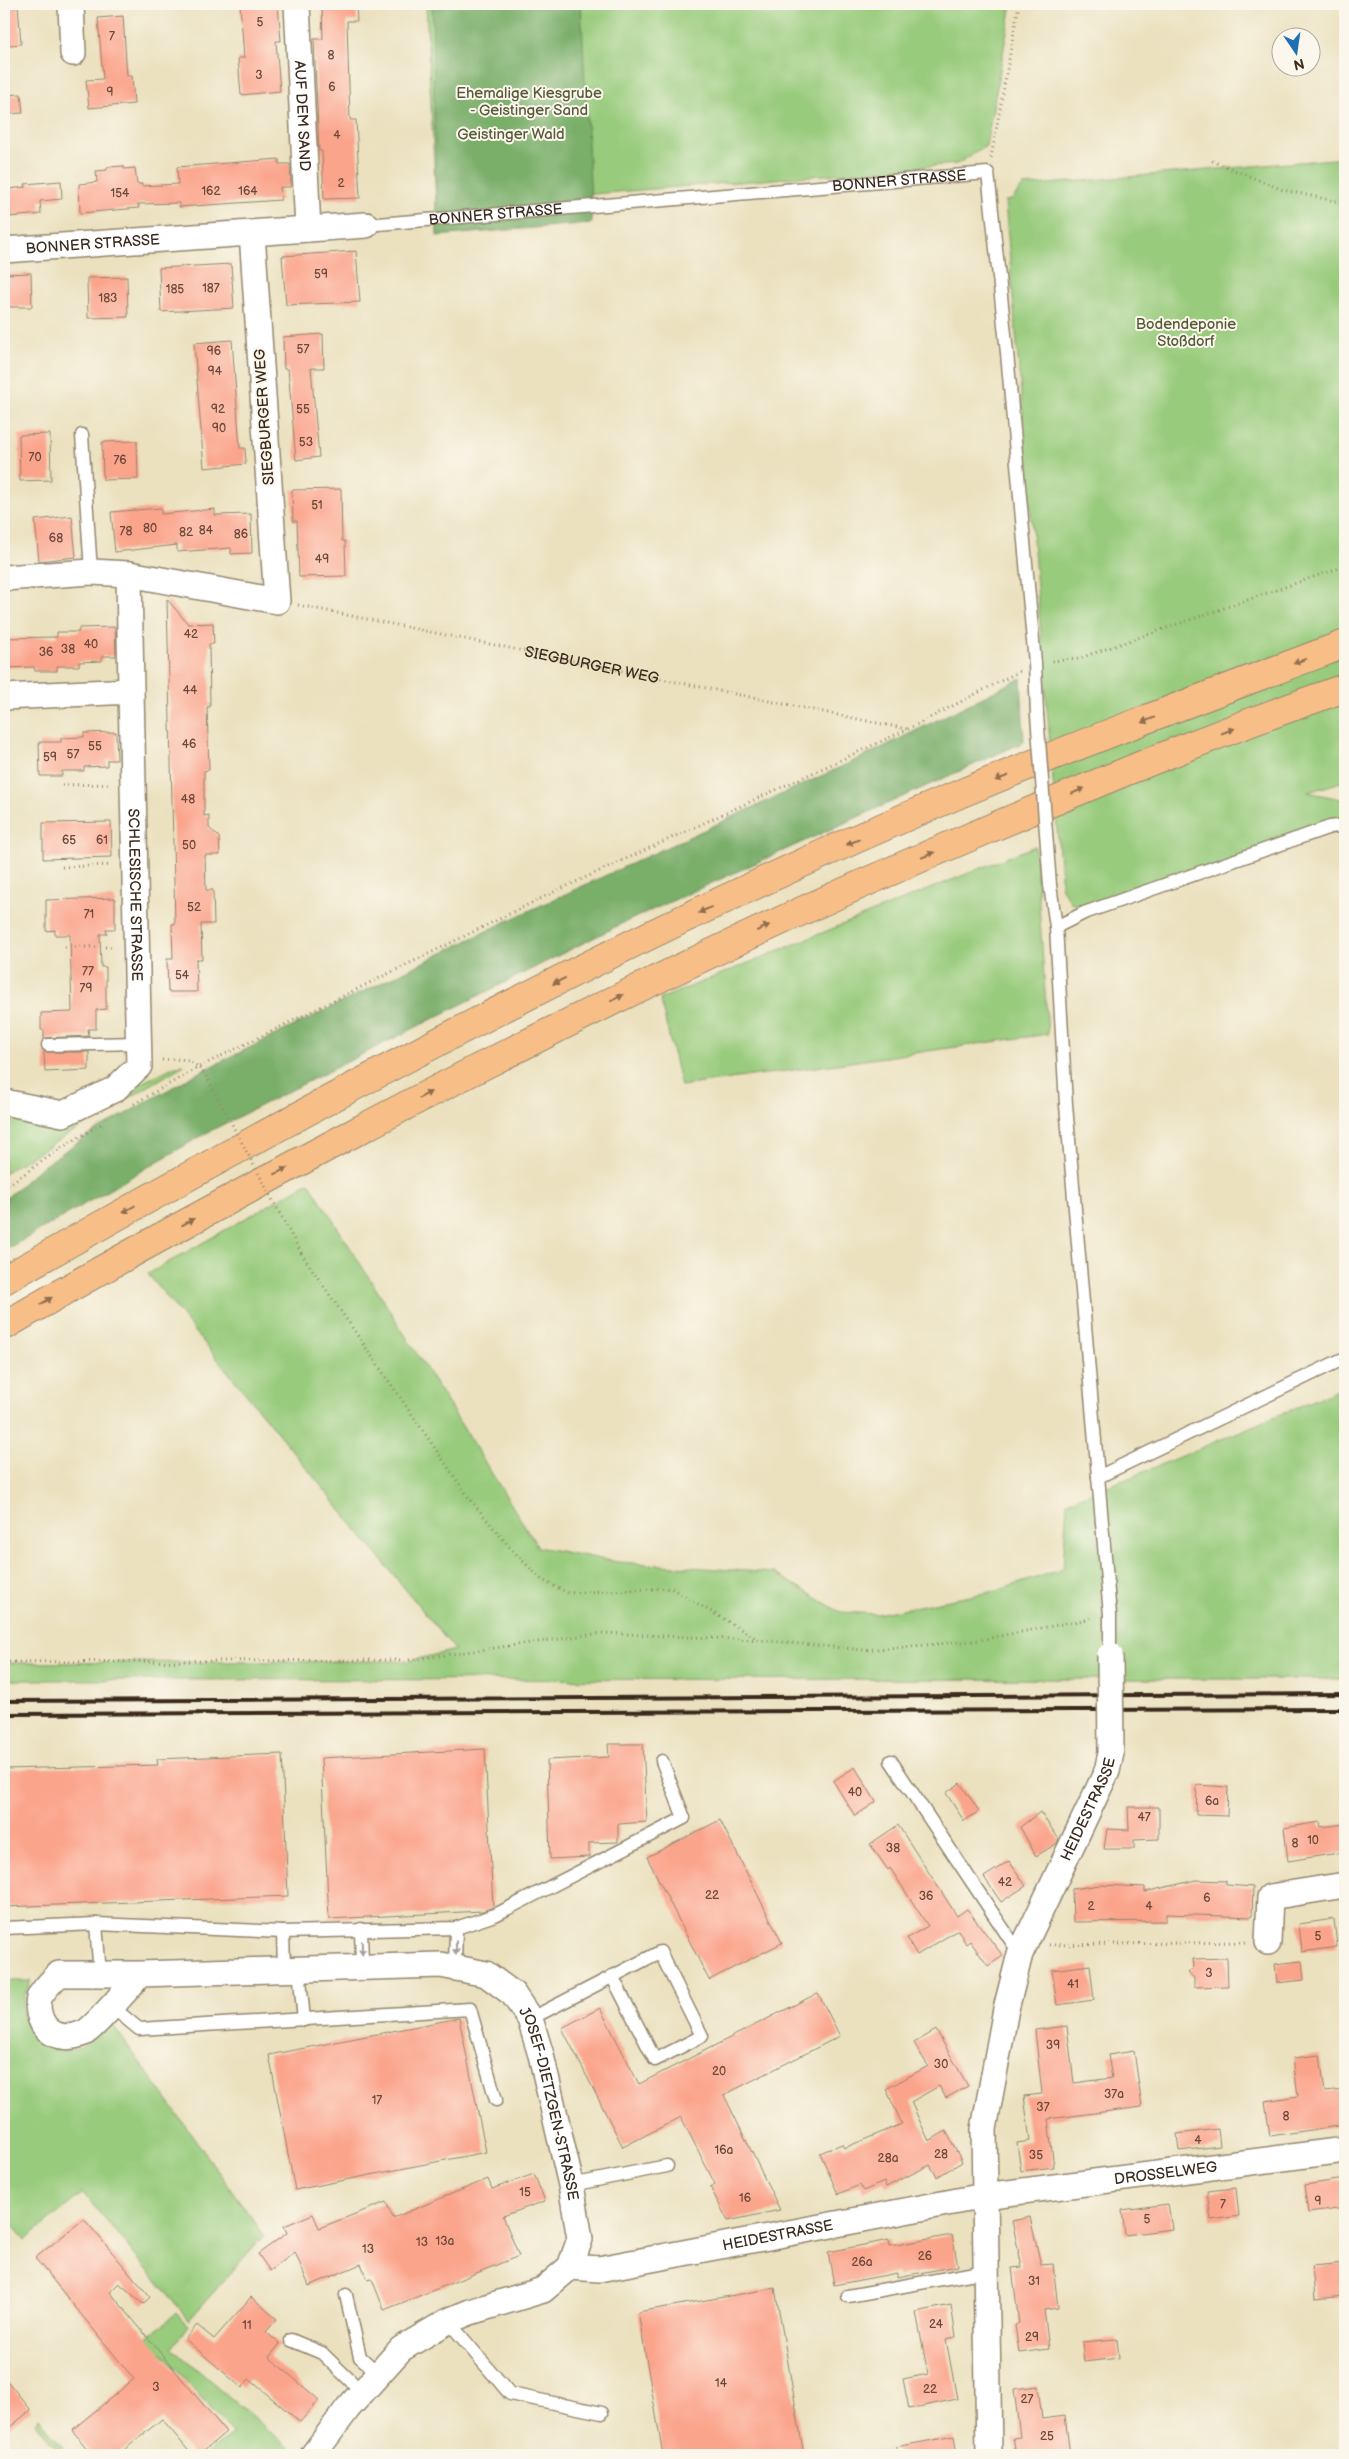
<svg xmlns="http://www.w3.org/2000/svg" width="1349" height="2459" font-family="'Balsamiq Sans',sans-serif">
	<rect width="100%" height="100%" fill="#fbf7ec"/>
	<filter id="ink" filterUnits="userSpaceOnUse"><feTurbulence type="fractalNoise" baseFrequency=".02" numOctaves="2"/><feDisplacementMap in="SourceGraphic" scale="10" xChannelSelector="R" yChannelSelector="G"/><feConvolveMatrix kernelMatrix="1 2 1 2 8 2 1 2 1" color-interpolation-filters="sRGB"/></filter>
	<filter id="wash" filterUnits="userSpaceOnUse"><feTurbulence type="fractalNoise" baseFrequency=".0096" numOctaves="4" result="noise"/><feDisplacementMap in="SourceGraphic" scale="20" xChannelSelector="R" yChannelSelector="G"/><feGaussianBlur stdDeviation="1.12" result="paint"/><feColorMatrix in="noise" values="0 0 0 0 0 0 0 0 0 0 0 0 0 0 0 0 0 1.4 0 .05"/><feComposite in="paint" operator="in"/></filter>
	<g filter="url(#wash)">
		<rect width="100%" height="100%" fill="#ebe1bf"/>
		<g fill="#98cb7b" stroke="#6a7a4c">
			<polygon points="426,4 1012,4 986,146 957,164 436,207"/>
			<polygon points="1345,158 1345,781 1308,792 1345,800 1345,828 1091,905 1072,904 1062,889 1005,201 1012,200 1023,186"/>
			<polygon points="1035,846 1048,1034 681,1086 660,999"/>
			<polygon points="184,1065 4,1173 4,1111 59,1124 175,1066"/>
			<polygon points="309,1182 538,1547 618,1562 775,1573 840,1612 877,1614 996,1591 1063,1569 1067,1502 1134,1476 1345,1387 1345,1679 4,1680 4,1663 409,1661 455,1650 148,1274"/>
			<path d="M 4,1981 L 31,1981 C 26,1991 21,2002 23,2014 C 27,2039 56,2057 80,2047 C 90,2042 101,2028 110,2021 L 264,2235 L 189,2320 L 83,2193 L 25,2240 L 4,2215 Z"/>
			<polygon points="176,2313 188,2325 172,2348 293,2451 290,2455 205,2455 233,2434 163,2354 152,2361 139,2345"/>
			<polygon points="39,2418 69,2455 53,2455 57,2449 35,2422"/>
		</g>
		<g fill="#7aaf6b" stroke="#5a6c44">
			<polygon points="432,4 581,4 592,223 437,236"/>
			<polygon points="1021,678 1024,742 621,924 208,1132 4,1251 4,1200 40,1168 90,1134 196,1074 509,920 871,753"/>
		</g>
		<g id="blocks">
			<g fill="#fba48c">
				<polygon points="4,4 18,4 21,44 4,46"/>
				<polygon points="240,4 278,4 281,41 276,41 280,91 241,95 238,58 244,58"/>
				<polygon points="322,4 356,4 357,21 347,21 350,120 356,120 360,198 324,199 322,151 319,151 314,39 323,39"/>
				<polygon points="123,16 127,76 132,76 134,104 89,108 86,80 103,79 98,18"/>
				<polygon points="21,94 23,113 4,114 4,95"/>
				<polygon points="279,159 279,164 290,164 291,187 280,187 281,200 179,207 179,203 138,204 139,208 80,213 79,184 97,182 96,171 107,170 107,167 124,166 124,169 135,168 137,184 142,184 142,186 178,184 177,167"/>
				<polygon points="61,181 62,199 40,201 41,214 10,217 8,189 26,187 25,184"/>
				<polygon points="356,251 360,302 286,305 282,256"/>
				<polygon points="231,264 234,308 161,312 159,268"/>
				<polygon points="31,273 32,307 4,307 4,274"/>
				<polygon points="127,277 128,317 88,318 87,278"/>
				<polygon points="323,334 324,368 311,368 319,457 296,460 288,369 284,369 283,337"/>
				<polygon points="232,340 240,448 245,448 246,464 204,468 194,343"/>
				<polygon points="50,434 51,480 20,481 19,435"/>
				<polygon points="137,441 138,479 103,480 102,442"/>
				<polygon points="341,489 342,541 345,541 346,576 299,577 297,521 293,521 292,490"/>
				<polygon points="161,508 161,514 215,509 215,515 251,514 252,553 231,554 231,548 177,552 177,545 115,552 111,512"/>
				<polygon points="72,516 76,557 39,561 35,520"/>
				<polygon points="167,599 188,624 213,623 214,644 209,644 210,707 207,707 209,770 204,771 204,816 209,815 209,828 219,837 220,855 205,855 206,890 213,890 214,924 201,924 202,959 196,959 197,992 168,992 167,959 173,959 172,924 175,924"/>
				<polygon points="115,627 116,656 102,656 102,661 79,662 79,666 57,666 57,671 35,671 34,667 4,668 4,638 57,637 57,632 79,632 79,628"/>
				<polygon points="116,732 117,760 107,760 107,766 84,767 84,771 62,771 62,776 40,776 39,742 61,742 61,738 84,737 84,733"/>
				<polygon points="111,822 112,857 43,859 43,823"/>
				<polygon points="115,898 115,929 106,929 107,934 100,934 101,967 106,967 106,1009 96,1010 96,1029 88,1029 89,1036 44,1038 44,1030 41,1030 41,1013 72,1012 70,935 55,935 55,930 46,931 46,900"/>
				<polygon points="44,1052 89,1052 89,1070 45,1072"/>
				<polygon points="608,1744 643,1744 647,1822 618,1824 618,1842 589,1843 589,1857 550,1859 547,1760 609,1757"/>
				<polygon points="485,1749 493,1907 482,1911 329,1919 321,1758"/>
				<polygon points="282,1754 288,1896 4,1907 4,1769 158,1765 157,1759"/>
				<polygon points="855,1767 876,1802 855,1816 833,1781"/>
				<polygon points="960,1783 979,1811 964,1821 946,1793"/>
				<polygon points="1197,1785 1228,1787 1227,1816 1196,1815"/>
				<polygon points="1128,1807 1159,1807 1159,1839 1134,1840 1134,1849 1104,1849 1107,1829 1129,1830"/>
				<polygon points="1040,1812 1059,1839 1056,1844 1036,1856 1020,1827"/>
				<polygon points="720,1820 782,1943 709,1980 647,1857"/>
				<polygon points="1320,1822 1321,1827 1345,1824 1345,1852 1288,1861 1284,1828"/>
				<polygon points="898,1825 957,1916 967,1909 1003,1956 988,1966 970,1941 966,1944 958,1930 917,1955 907,1938 928,1926 890,1868 888,1870 870,1844"/>
				<polygon points="1009,1861 1026,1886 1001,1902 984,1877"/>
				<polygon points="1196,1880 1226,1881 1226,1885 1253,1887 1252,1917 1166,1914 1166,1921 1073,1922 1072,1889 1100,1885 1145,1887 1145,1892"/>
				<polygon points="1334,1919 1337,1947 1302,1952 1299,1924"/>
				<polygon points="1227,1958 1228,1986 1194,1987 1194,1978 1188,1973 1194,1967 1193,1959"/>
				<polygon points="1302,1961 1304,1980 1277,1983 1275,1964"/>
				<polygon points="1090,1965 1094,2000 1057,2005 1052,1970"/>
				<polygon points="818,1993 840,2036 724,2095 780,2210 728,2221 710,2187 715,2184 681,2117 623,2147 562,2028 600,2008 639,2084"/>
				<polygon points="459,2018 486,2152 295,2190 269,2055"/>
				<polygon points="1067,2026 1074,2083 1112,2078 1108,2055 1134,2051 1142,2107 1048,2119 1054,2167 1021,2171 1017,2143 1030,2141 1024,2096 1042,2094 1035,2030"/>
				<polygon points="936,2030 968,2086 946,2098 939,2086 911,2102 929,2141 946,2131 962,2162 937,2177 930,2165 886,2187 884,2182 863,2191 860,2185 838,2194 820,2153 842,2144 844,2148 902,2124 886,2089 928,2066 914,2043"/>
				<polygon points="1320,2055 1325,2092 1345,2090 1345,2125 1270,2136 1265,2101 1298,2096 1293,2058"/>
				<polygon points="1218,2129 1220,2146 1179,2151 1177,2134"/>
				<polygon points="534,2174 545,2201 503,2216 519,2256 384,2310 372,2279 368,2280 361,2264 309,2286 295,2252 270,2271 258,2254 287,2233 284,2226 313,2214 319,2228 386,2202 393,2218 488,2179 492,2189"/>
				<polygon points="1345,2179 1345,2208 1308,2213 1304,2185"/>
				<polygon points="1236,2188 1239,2216 1211,2220 1207,2191"/>
				<polygon points="1168,2204 1172,2229 1125,2235 1122,2210"/>
				<polygon points="1030,2217 1041,2265 1053,2264 1058,2308 1044,2310 1049,2349 1019,2353 1015,2325 1019,2324 1012,2268 1022,2267 1012,2221"/>
				<polygon points="84,2219 150,2297 143,2304 119,2283 110,2292 226,2432 198,2455 192,2455 162,2419 118,2455 92,2455 72,2430 134,2379 35,2258"/>
				<polygon points="952,2235 958,2266 897,2277 897,2273 834,2285 828,2252 889,2240 890,2246"/>
				<polygon points="1345,2263 1345,2296 1315,2299 1312,2266"/>
				<polygon points="775,2288 804,2455 663,2455 638,2312"/>
				<polygon points="251,2297 277,2319 266,2332 280,2344 269,2357 319,2400 300,2422 249,2379 242,2388 185,2339 197,2325 214,2339"/>
				<polygon points="951,2305 956,2337 946,2339 957,2399 909,2409 903,2379 928,2374 916,2312"/>
				<polygon points="1117,2339 1119,2358 1084,2362 1082,2342"/>
				<polygon points="4,2377 31,2410 4,2432"/>
				<polygon points="1038,2386 1042,2419 1065,2416 1070,2455 1016,2455 1013,2438 1020,2437 1014,2389"/>
				<polygon points="954,2436 957,2455 897,2455 896,2447"/>
			</g>
		</g>
	</g>
	<g filter="url(#ink)">
		<use href="#blocks" fill-opacity="0" stroke="#93866e" stroke-width="1"/>
		<g fill="none" stroke-linecap="round" stroke-linejoin="round">
			<g stroke="#93866e" stroke-width="15">
				<g id="lane">
					<path id="s2" d="M 366,225 L 988,173 L 1007,353 L 1035,663 L 1037,715"/>
					<polyline points="82,435 91,572"/>
					<polyline points="1050,885 1056,927 1066,1105 1110,1615 1110,1655"/>
					<polyline points="1056,927 1084,913 1330,827 1345,825"/>
					<polyline points="48,1045 139,1043"/>
					<polyline points="1098,1477 1345,1358"/>
					<polyline points="891,1761 1020,1954"/>
					<polyline points="96,1924 283,1932 456,1928 495,1915 684,1818 662,1761"/>
					<polyline points="4,1928 96,1924 100,1975"/>
					<polyline points="361,1929 362,1967"/>
					<polyline points="283,1932 284,1970"/>
					<polyline points="455,1967 456,1928"/>
					<polyline points="299,1969 304,2020"/>
					<polyline points="111,2006 139,2029 470,2009 496,2100"/>
					<polyline points="530,2019 660,1952 702,2036 655,2060 612,1976"/>
					<polyline points="571,2185 667,2166"/>
					<polyline points="346,2295 360,2357 379,2374"/>
					<polyline points="848,2296 986,2271"/>
					<polyline points="448,2321 510,2394 602,2413"/>
					<polyline points="291,2340 322,2353 362,2392"/>
				</g>
			</g>
			<g stroke="#93866e" stroke-width="28">
				<g id="street">
					<polyline points="71,4 73,53"/>
					<path id="s3" d="M 297,4 L 308,229"/>
					<path id="s4" d="M 4,250 L 366,225"/>
					<polyline points="129,574 131,691"/>
					<polyline points="4,578 91,572 129,574 277,601 252,233"/>
					<path id="s5" d="M 4,697 L 131,691 L 139,1066 L 115,1089 L 63,1114 L 4,1102"/>
					<polyline points="1268,1942 1270,1897 1345,1885"/>
					<path id="s6" d="M 140,1974 C 130,1986 94,2028 84,2033 C 64,2041 44,2036 39,2013 C 38,2008 38,2002 39,1998 C 44,1988 52,1981 59,1974 L 140,1974 L 441,1965 L 486,1974 L 513,1994 L 530,2019 L 541,2055 L 571,2185 L 580,2239 L 570,2267 L 543,2290 L 470,2312 L 448,2321 L 401,2349 L 348,2408 L 313,2455"/>
					<path id="s7" d="M 570,2267 L 599,2269 L 984,2196 L 1345,2150"/>
					<path id="s8" d="M 989,2455 L 984,2129 L 1006,2009 L 1020,1954 L 1107,1771 L 1111,1753"/>
				</g>
			</g>
			<g stroke="#93866e" stroke-width="30">
				<g id="highway">
					<path d="M 4,1280 C 315,1103 632,932 962,793 C 1088,740 1217,692 1345,644"/>
					<path d="M 4,1326 C 111,1263 221,1204 331,1145 C 540,1034 752,929 970,837 C 1094,784 1218,732 1345,688"/>
				</g>
			</g>
			<g stroke="#93866e" stroke-width="3" stroke-dasharray="1 4" stroke-linecap="butt">
				<polyline points="991,158 1019,4"/>
				<polyline points="1212,161 1283,190 1345,203"/>
				<path id="s1" d="M 298,605 L 907,729"/>
				<polyline points="1052,661 1077,659 1345,566"/>
				<polyline points="62,785 110,784"/>
				<polyline points="62,867 112,865"/>
				<polyline points="65,947 114,947"/>
				<path d="M 162,1060 C 183,1058 192,1058 206,1076"/>
				<polyline points="134,1104 199,1067 554,892 908,729 1020,671"/>
				<polyline points="4,1188 64,1146 103,1123"/>
				<polyline points="301,1253 469,1498 512,1550 542,1580 568,1593 671,1588 759,1640 864,1650 974,1641 1094,1618"/>
				<polyline points="4,1662 409,1660 602,1633 756,1640"/>
				<polyline points="1049,1945 1245,1942"/>
			</g>
			<use href="#lane" stroke="#fff" stroke-width="12"/>
			<use href="#street" stroke="#fff" stroke-width="25"/>
			<use href="#highway" stroke="#f7be88" stroke-width="28"/>
			<g stroke="#3b2a1e" stroke-width="4">
				<polyline points="4,1701 1345,1694"/>
				<polyline points="4,1714 1345,1709"/>
			</g>
			<g stroke="#93866e" stroke-width="15" stroke-linecap="butt">
				<polyline id="lane-bridge" points="1037,715 1050,885"/>
			</g>
			<g stroke="#93866e" stroke-width="28" stroke-linecap="butt">
				<polyline id="street-bridge" points="1110,1655 1111,1753"/>
			</g>
			<polyline stroke="#93866e" stroke-width="3" stroke-dasharray="1 4" stroke-linecap="butt" points="206,1076 301,1253"/>
			<use href="#lane-bridge" stroke="#fff" stroke-width="12"/>
			<use href="#street-bridge" stroke="#fff" stroke-width="25"/>
		</g>
		<defs><path id="oneway-solid" d="M-6-.8H1V-3.2L6.5 0L1 3.2V.8H-6Z" transform="scale(1.25)"/></defs>
		<g fill="#906d4e">
			<use href="#oneway-solid" transform="translate(1300 661) rotate(159)"/>
			<use href="#oneway-solid" transform="translate(1148 720) rotate(159)"/>
			<use href="#oneway-solid" transform="translate(1228 731) rotate(-21)"/>
			<use href="#oneway-solid" transform="translate(1002 778) rotate(159)"/>
			<use href="#oneway-solid" transform="translate(1078 791) rotate(-23)"/>
			<use href="#oneway-solid" transform="translate(853 842) rotate(156)"/>
			<use href="#oneway-solid" transform="translate(928 855) rotate(-23)"/>
			<use href="#oneway-solid" transform="translate(705 910) rotate(155)"/>
			<use href="#oneway-solid" transform="translate(763 928) rotate(-25)"/>
			<use href="#oneway-solid" transform="translate(559 981) rotate(153)"/>
			<use href="#oneway-solid" transform="translate(617 998) rotate(-27)"/>
			<use href="#oneway-solid" transform="translate(425 1095) rotate(-28)"/>
			<use href="#oneway-solid" transform="translate(281 1171) rotate(-28)"/>
			<use href="#oneway-solid" transform="translate(129 1209) rotate(150)"/>
			<use href="#oneway-solid" transform="translate(188 1222) rotate(-29)"/>
			<use href="#oneway-solid" transform="translate(46 1301) rotate(-31)"/>
		</g>
		<g fill="#a79f9a">
			<use href="#oneway-solid" transform="translate(362 1948) rotate(88)"/>
			<use href="#oneway-solid" transform="translate(456 1948) rotate(90)"/>
		</g>
	</g>
	<g text-anchor="middle" stroke-width="4" stroke-linejoin="round" paint-order="stroke">
		<g font-size="12" fill="#6b483a">
			<text x="260" y="26">5</text>
			<text x="112" y="40">7</text>
			<text x="331" y="59">8</text>
			<text x="259" y="79">3</text>
			<text x="332" y="91">6</text>
			<text x="110" y="96">9</text>
			<text x="337" y="139">4</text>
			<text x="341" y="187">2</text>
			<text x="211" y="195">162</text>
			<text x="248" y="195">164</text>
			<text x="120" y="197">154</text>
			<text x="321" y="278">59</text>
			<text x="211" y="292">187</text>
			<text x="175" y="293">185</text>
			<text x="108" y="302">183</text>
			<text x="303" y="353">57</text>
			<text x="214" y="355">96</text>
			<text x="215" y="375">94</text>
			<text x="218" y="413">92</text>
			<text x="303" y="413">55</text>
			<text x="219" y="432">90</text>
			<text x="306" y="446">53</text>
			<text x="35" y="461">70</text>
			<text x="120" y="464">76</text>
			<text x="317" y="509">51</text>
			<text x="150" y="532">80</text>
			<text x="206" y="534">84</text>
			<text x="126" y="535">78</text>
			<text x="186" y="536">82</text>
			<text x="241" y="538">86</text>
			<text x="56" y="542">68</text>
			<text x="322" y="563">49</text>
			<text x="191" y="638">42</text>
			<text x="91" y="648">40</text>
			<text x="68" y="653">38</text>
			<text x="46" y="656">36</text>
			<text x="190" y="694">44</text>
			<text x="189" y="748">46</text>
			<text x="95" y="750">55</text>
			<text x="73" y="758">57</text>
			<text x="50" y="761">59</text>
			<text x="188" y="803">48</text>
			<text x="69" y="844">65</text>
			<text x="102" y="844">61</text>
			<text x="189" y="849">50</text>
			<text x="194" y="911">52</text>
			<text x="89" y="918">71</text>
			<text x="88" y="975">77</text>
			<text x="182" y="979">54</text>
			<text x="86" y="992">79</text>
			<text x="855" y="1796">40</text>
			<text x="1212" y="1805">6a</text>
			<text x="1144" y="1821">47</text>
			<text x="1313" y="1844">10</text>
			<text x="1295" y="1847">8</text>
			<text x="893" y="1852">38</text>
			<text x="1005" y="1886">42</text>
			<text x="712" y="1899">22</text>
			<text x="926" y="1900">36</text>
			<text x="1207" y="1902">6</text>
			<text x="1091" y="1910">2</text>
			<text x="1149" y="1910">4</text>
			<text x="1318" y="1940">5</text>
			<text x="1209" y="1977">3</text>
			<text x="1073" y="1988">41</text>
			<text x="1053" y="2049">39</text>
			<text x="941" y="2068">30</text>
			<text x="719" y="2075">20</text>
			<text x="1114" y="2098">37a</text>
			<text x="377" y="2104">17</text>
			<text x="1043" y="2111">37</text>
			<text x="1286" y="2120">8</text>
			<text x="1198" y="2144">4</text>
			<text x="724" y="2154">16a</text>
			<text x="941" y="2158">28</text>
			<text x="1036" y="2159">35</text>
			<text x="888" y="2162">28a</text>
			<text x="525" y="2196">15</text>
			<text x="745" y="2202">16</text>
			<text x="1318" y="2205">9</text>
			<text x="1223" y="2208">7</text>
			<text x="1147" y="2223">5</text>
			<text x="445" y="2245">13a</text>
			<text x="422" y="2246">13</text>
			<text x="368" y="2253">13</text>
			<text x="925" y="2260">26</text>
			<text x="862" y="2266">26a</text>
			<text x="1034" y="2285">31</text>
			<text x="936" y="2328">24</text>
			<text x="247" y="2329">11</text>
			<text x="1032" y="2341">29</text>
			<text x="721" y="2387">14</text>
			<text x="156" y="2391">3</text>
			<text x="930" y="2393">22</text>
			<text x="1027" y="2403">27</text>
			<text x="1047" y="2440">25</text>
		</g>
		<g font-size="15" fill="#575a3a" stroke="#fbf7ec">
			<text x="529" y="98">Ehemalige Kiesgrube<tspan x="529" dy="17">- Geistinger Sand</tspan></text>
			<text x="511" y="139">Geistinger Wald</text>
			<text x="1186" y="329">Bodendeponie<tspan x="1186" dy="17">Stoßdorf</tspan></text>
		</g>
		<g font-size="15" fill="#3b2a1e" stroke="#fbf7ec">
			<text dy="5" stroke="none"><textPath href="#s3" startOffset="112">AUF DEM SAND</textPath></text>
			<text dy="5" stroke="none"><textPath href="#s2" startOffset="535">BONNER STRASSE</textPath></text>
			<text dy="5" stroke="none"><textPath href="#s2" startOffset="130">BONNER STRASSE</textPath></text>
			<text dy="5" stroke="none"><textPath href="#s4" startOffset="89">BONNER STRASSE</textPath></text>
			<text transform="translate(264 417) rotate(-94)" y="5">SIEGBURGER WEG</text>
			<text dy="5" stroke="none"><textPath href="#s1" startOffset="300">SIEGBURGER WEG</textPath></text>
			<text dy="5" stroke="none"><textPath href="#s5" startOffset="331">SCHLESISCHE STRASSE</textPath></text>
			<text dy="5" stroke="none"><textPath href="#s8" startOffset="665">HEIDESTRASSE</textPath></text>
			<text dy="5" stroke="none"><textPath href="#s6" startOffset="764">JOSEF-DIETZGEN-STRASSE</textPath></text>
			<text dy="5" stroke="none"><textPath href="#s7" startOffset="604">DROSSELWEG</textPath></text>
			<text dy="5" stroke="none"><textPath href="#s7" startOffset="211">HEIDESTRASSE</textPath></text>
		</g>
	</g>
	<rect width="1349" height="2459" fill="none" stroke="#fbf7ec" stroke-width="20"/>
	<g transform="translate(1296 52) rotate(167)"><circle r="24" fill="#fbf7ec" stroke="#aea59a"/>
	<path d="M0-4L9 19L0 12L-9 19Z" fill="#1f6fb2"/>
	<text y="-8" font-size="14" font-weight="bold" text-anchor="middle" fill="#3b2a1e">N</text>
	</g>
</svg>
